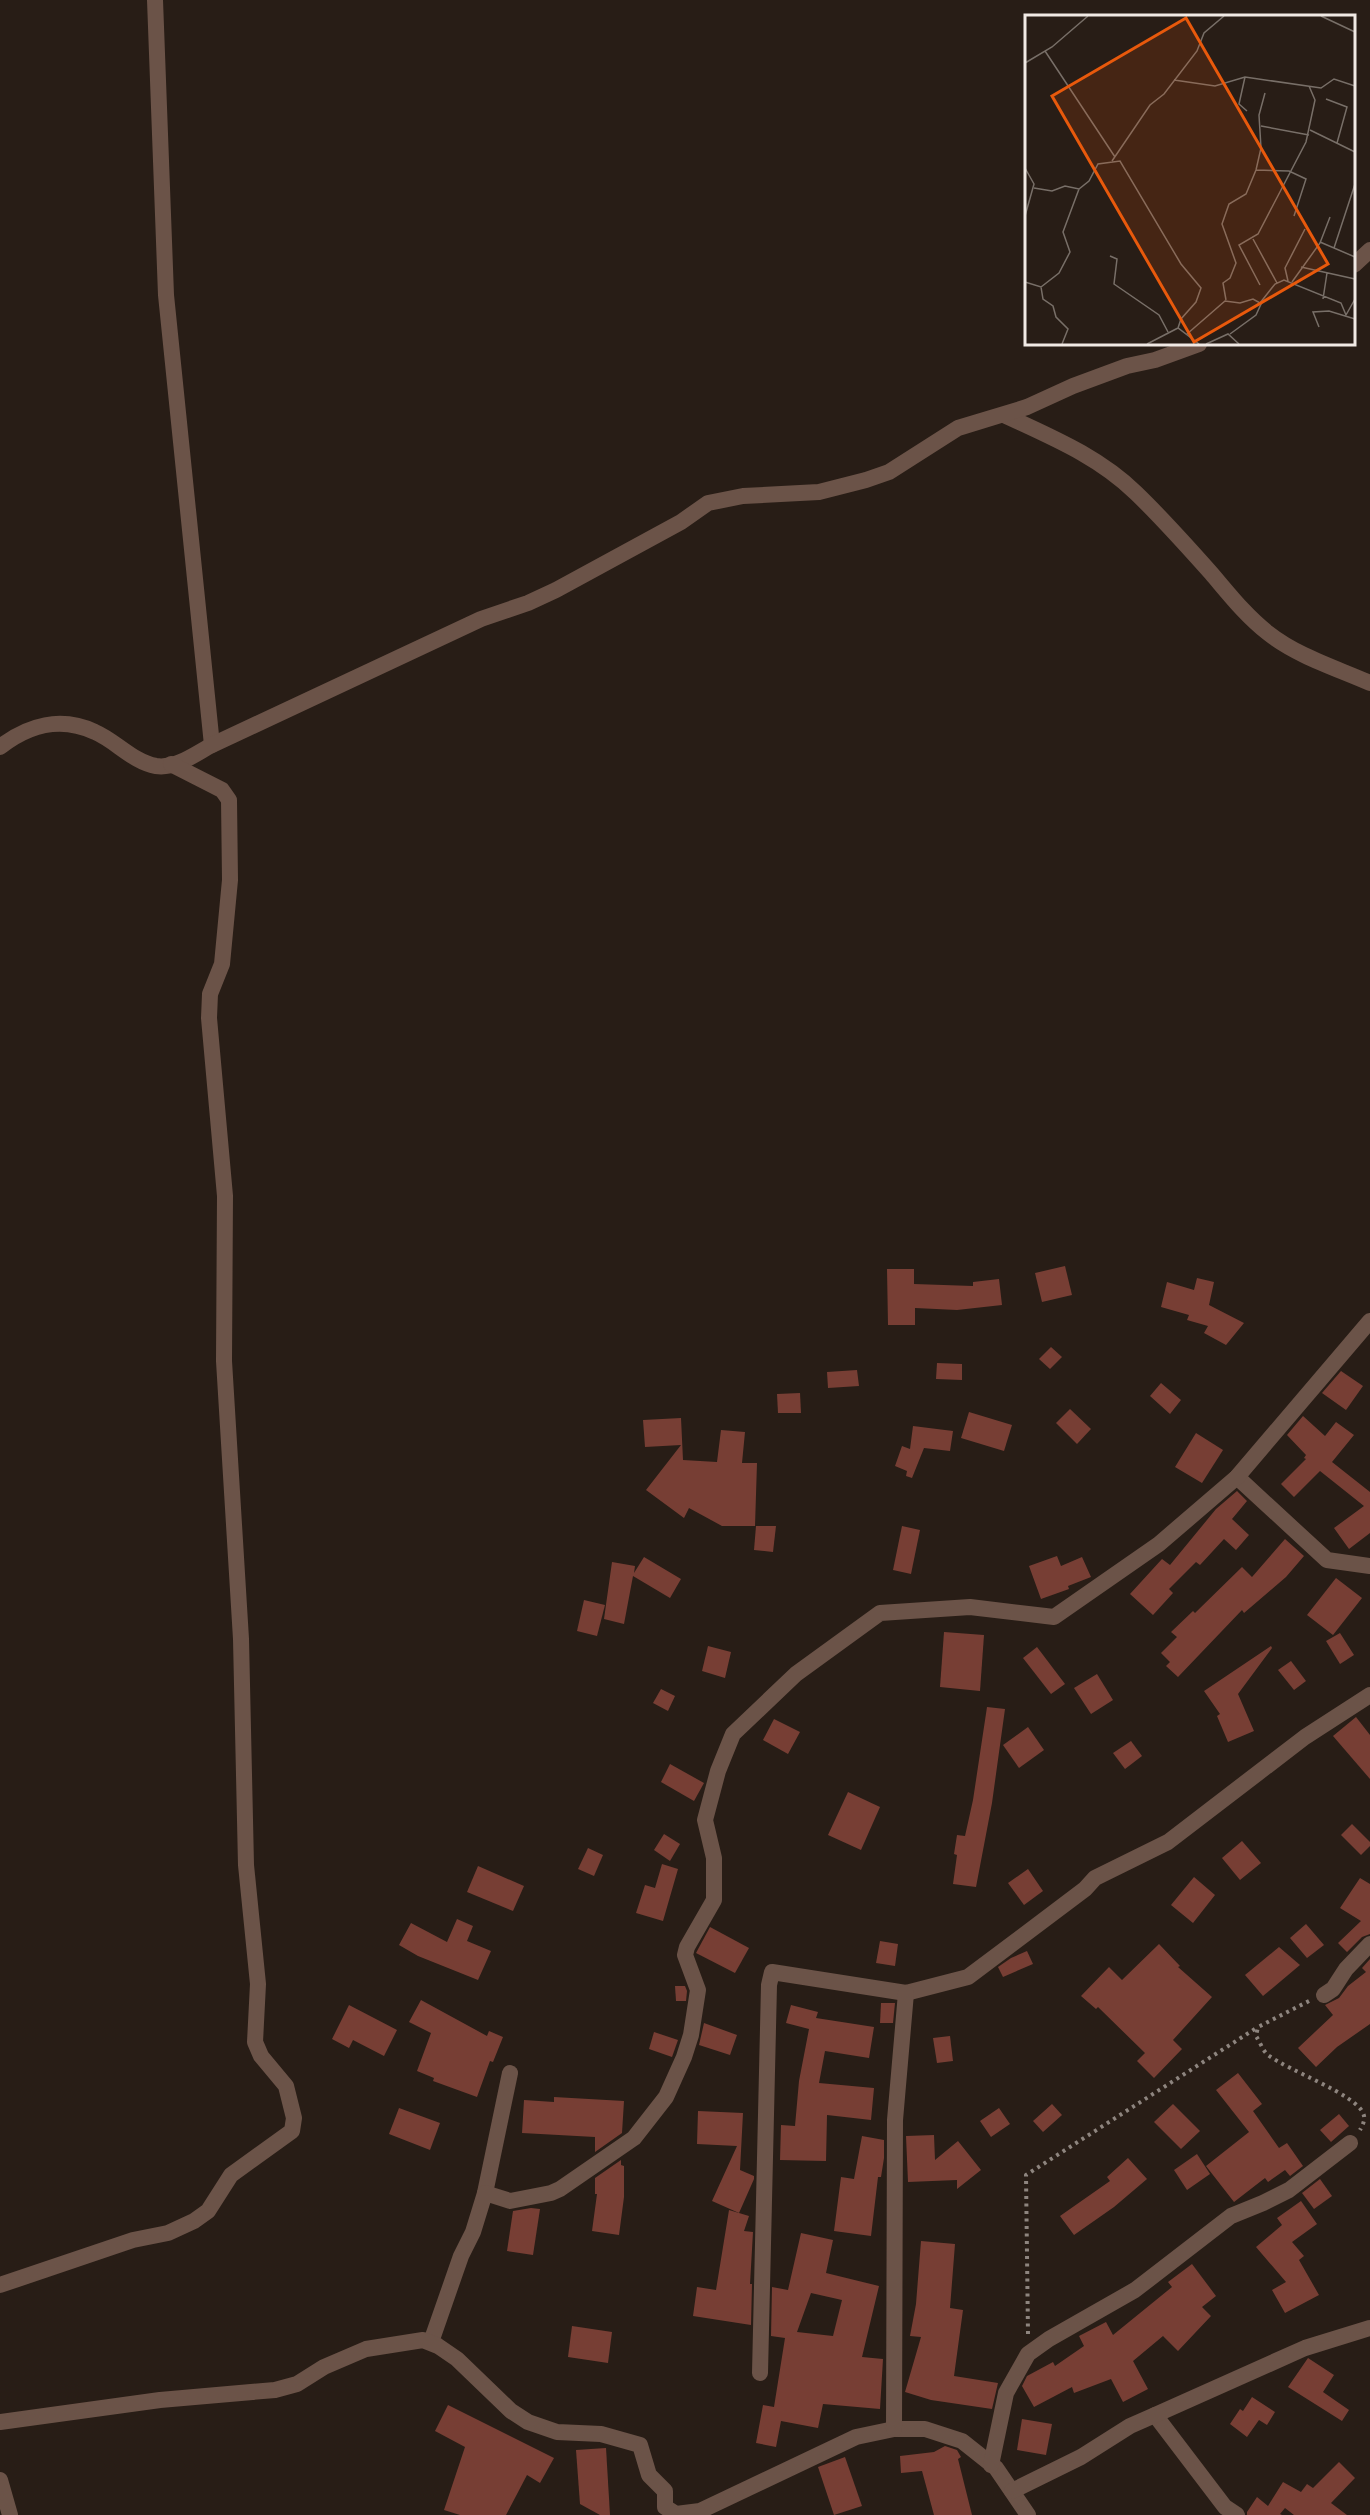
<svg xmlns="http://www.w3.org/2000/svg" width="1370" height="2515" font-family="'Golos Text',sans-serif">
	<rect width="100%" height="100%" fill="#281d16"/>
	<g fill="#773e34" fill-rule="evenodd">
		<polygon points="1065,1266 1072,1295 1042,1302 1035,1273"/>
		<polygon points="887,1269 914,1269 914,1284 973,1286 973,1282 999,1279 1002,1305 957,1310 915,1308 915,1325 888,1325"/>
		<polygon points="1197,1278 1214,1282 1209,1305 1244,1323 1226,1345 1204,1333 1208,1326 1187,1320 1189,1315 1161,1307 1167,1282 1194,1290"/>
		<polygon points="1051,1347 1062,1357 1050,1369 1039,1359"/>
		<polygon points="937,1363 962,1364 962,1380 936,1379"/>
		<polygon points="857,1370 859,1386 828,1388 827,1372"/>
		<polygon points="1341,1371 1363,1386 1346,1410 1322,1393"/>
		<polygon points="1161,1383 1181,1400 1170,1414 1150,1396"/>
		<polygon points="800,1393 801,1413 778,1413 777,1394"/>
		<polygon points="1070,1409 1091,1429 1077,1444 1056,1423"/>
		<polygon points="969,1412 1012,1425 1004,1451 961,1438"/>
		<polygon points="1303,1416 1325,1436 1336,1422 1354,1435 1332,1462 1370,1492 1370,1533 1349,1549 1334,1528 1364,1506 1320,1471 1294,1497 1281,1484 1306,1459 1304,1458 1306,1455 1287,1435"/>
		<polygon points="681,1418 683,1460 717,1462 721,1430 745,1432 742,1463 757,1463 755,1526 722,1526 689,1508 684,1518 646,1490 681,1445 645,1447 643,1420"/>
		<polygon points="913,1426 953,1431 950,1451 924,1448 912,1478 906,1476 907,1471 895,1466 902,1446 910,1449"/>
		<polygon points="1196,1433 1223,1450 1202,1483 1175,1467"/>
		<polygon points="1237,1491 1247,1501 1232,1519 1249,1535 1236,1550 1224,1539 1200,1565 1196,1562 1169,1589 1173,1593 1153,1615 1130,1594 1162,1559 1170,1565 1216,1509"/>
		<polygon points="756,1526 776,1526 773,1552 754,1550"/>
		<polygon points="902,1526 920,1530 911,1574 893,1570"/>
		<polygon points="1285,1539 1304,1556 1286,1577 1244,1613 1242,1610 1178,1677 1166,1666 1170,1662 1161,1653 1177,1637 1171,1632 1193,1611 1195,1613 1242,1567 1252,1577"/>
		<polygon points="1057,1556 1061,1566 1082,1557 1091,1577 1068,1586 1069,1589 1041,1599 1029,1566"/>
		<polygon points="644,1557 681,1579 670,1598 633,1576 624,1624 604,1619 612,1562 635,1566 634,1573"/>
		<polygon points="1336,1578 1362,1598 1333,1635 1307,1615"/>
		<polygon points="584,1600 605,1605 597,1636 577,1631"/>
		<polygon points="944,1632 984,1635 980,1691 940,1687"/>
		<polygon points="1340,1633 1354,1655 1340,1664 1326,1641"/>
		<polygon points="708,1646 731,1652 725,1678 702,1671"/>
		<polygon points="1271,1646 1272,1648 1238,1694 1254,1731 1228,1742 1217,1716 1220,1714 1204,1691"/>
		<polygon points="1037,1647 1065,1684 1051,1694 1023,1658"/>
		<polygon points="1291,1661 1306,1681 1294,1690 1278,1670"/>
		<polygon points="1097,1674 1113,1700 1091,1714 1074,1688"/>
		<polygon points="661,1689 675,1696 668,1711 653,1703"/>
		<polygon points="987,1707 1005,1709 992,1803 976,1887 953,1884 957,1855 954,1854 957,1835 965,1836 973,1800"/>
		<polygon points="1356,1717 1370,1735 1370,1779 1333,1736"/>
		<polygon points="774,1719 800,1732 788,1754 763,1740"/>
		<polygon points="1028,1727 1044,1750 1019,1768 1003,1745"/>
		<polygon points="1131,1741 1142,1756 1125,1769 1113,1753"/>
		<polygon points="670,1764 704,1783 694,1801 661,1782"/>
		<polygon points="848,1792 880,1807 861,1850 828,1835"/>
		<polygon points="1352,1824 1370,1842 1370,1846 1361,1855 1341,1835"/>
		<polygon points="664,1834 680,1844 670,1861 654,1850"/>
		<polygon points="1242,1841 1261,1863 1240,1880 1222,1858"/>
		<polygon points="588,1848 603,1855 594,1876 578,1869"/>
		<polygon points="662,1864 678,1869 663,1921 636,1913 645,1885 655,1888"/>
		<polygon points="478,1866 524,1886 513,1911 467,1892"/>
		<polygon points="1028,1869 1043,1891 1024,1905 1008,1883"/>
		<polygon points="1194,1877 1215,1895 1193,1923 1171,1905"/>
		<polygon points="1360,1878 1370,1884 1370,1934 1362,1937 1347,1952 1338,1943 1361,1921 1340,1908"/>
		<polygon points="457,1919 473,1926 467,1941 491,1951 478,1980 418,1956 399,1945 411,1923 447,1942"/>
		<polygon points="1306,1924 1324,1945 1307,1958 1290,1938"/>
		<polygon points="710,1927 749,1948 735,1973 696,1953"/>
		<polygon points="880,1941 898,1944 895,1966 876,1963"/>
		<polygon points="1159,1944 1180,1966 1178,1967 1212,1997 1173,2040 1182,2049 1154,2078 1137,2061 1145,2053 1098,2007 1096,2009 1081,1996 1109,1967 1122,1980"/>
		<polygon points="1279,1947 1300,1965 1263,1996 1245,1975"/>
		<polygon points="1027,1951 1033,1964 1003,1977 998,1967 1011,1958"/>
		<polygon points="1370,1959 1370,2024 1337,2047 1316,2067 1298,2048 1333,2015 1325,2005 1339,1998 1348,1986 1366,1972 1362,1968"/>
		<polygon points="675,1986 685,1986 687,1991 686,2001 676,2001"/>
		<polygon points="421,2000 487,2036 489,2031 503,2037 493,2062 490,2061 477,2097 433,2081 434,2078 417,2071 431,2033 409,2022"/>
		<polygon points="881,2003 895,2003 893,2023 880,2023"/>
		<polygon points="349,2005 397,2030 384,2056 353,2040 349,2048 332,2039"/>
		<polygon points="791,2005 818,2012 816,2018 874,2027 869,2058 825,2051 819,2083 874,2088 871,2120 827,2115 826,2161 780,2160 781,2125 795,2126 799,2081 809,2029 786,2023"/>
		<polygon points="704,2023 737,2035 730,2055 699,2045"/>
		<polygon points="654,2032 678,2040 672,2057 649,2049"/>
		<polygon points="950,2036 953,2061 937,2063 933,2038"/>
		<polygon points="1238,2073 1262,2104 1253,2111 1279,2148 1287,2143 1303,2166 1290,2176 1285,2170 1268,2182 1265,2178 1234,2202 1206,2166 1249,2132 1216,2090"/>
		<polygon points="554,2097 624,2101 622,2133 595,2152 595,2137 522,2133 524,2100 554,2102"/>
		<polygon points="1052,2104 1062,2115 1043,2132 1033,2121"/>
		<polygon points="1173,2104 1200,2131 1181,2149 1154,2122"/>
		<polygon points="399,2108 440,2123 430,2150 389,2134"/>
		<polygon points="999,2108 1010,2124 991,2137 980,2121"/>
		<polygon points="698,2111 743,2113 740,2170 754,2176 754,2179 739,2213 712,2201 737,2146 697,2144"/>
		<polygon points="1339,2114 1349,2126 1331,2142 1320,2130"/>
		<polygon points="934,2135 935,2160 958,2141 981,2170 957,2189 957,2180 908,2182 906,2136"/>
		<polygon points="862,2136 884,2140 884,2158 881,2177 878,2177 871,2236 834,2231 841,2177 854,2179"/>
		<polygon points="1197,2154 1210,2174 1187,2190 1174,2170"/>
		<polygon points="1128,2158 1147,2179 1114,2207 1074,2235 1060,2216 1110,2181 1107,2177"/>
		<polygon points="621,2160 621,2165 624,2166 624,2197 619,2235 592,2231 597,2194 595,2194 595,2178"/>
		<polygon points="1320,2179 1332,2196 1314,2209 1302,2193"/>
		<polygon points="1301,2201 1317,2224 1292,2242 1304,2256 1299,2260 1319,2295 1285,2313 1272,2290 1286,2282 1256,2247 1282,2225 1277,2218"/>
		<polygon points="531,2208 540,2209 533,2255 507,2251 513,2211"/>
		<polygon points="729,2210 749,2216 744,2231 753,2232 750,2284 752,2284 751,2325 693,2316 697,2287 716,2290"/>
		<path d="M 801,2233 L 833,2240 L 826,2273 L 879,2286 L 862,2357 L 883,2359 L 880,2409 L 823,2404 L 818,2428 L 781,2421 L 776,2447 L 756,2443 L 763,2405 L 774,2407 L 785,2338 L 771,2336 L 772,2287 L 788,2290 ZM 811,2293 L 842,2300 L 833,2336 L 797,2332 Z"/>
		<polygon points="921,2241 955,2244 950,2308 963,2310 954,2376 998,2383 992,2409 931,2400 905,2392 921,2337 910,2336 916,2304"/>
		<polygon points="1192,2264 1216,2296 1202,2307 1211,2316 1178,2351 1163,2336 1133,2361 1148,2389 1123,2402 1111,2379 1074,2393 1072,2387 1034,2407 1022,2386 1027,2376 1053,2362 1055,2366 1084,2346 1079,2336 1106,2322 1113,2335 1172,2287 1168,2282"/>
		<polygon points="572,2326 612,2332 608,2363 568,2357"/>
		<polygon points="1308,2358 1334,2375 1323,2392 1349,2410 1342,2421 1288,2387"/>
		<polygon points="1252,2397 1275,2412 1267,2425 1259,2420 1247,2437 1230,2424 1240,2409 1243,2411"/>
		<polygon points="448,2405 554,2458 540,2483 527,2475 506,2515 460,2515 444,2510 465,2447 435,2431"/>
		<polygon points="1022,2419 1052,2424 1046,2455 1017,2450"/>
		<polygon points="945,2446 957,2450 961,2457 958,2459 972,2515 934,2515 922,2471 901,2473 900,2456 934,2452"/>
		<polygon points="606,2448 610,2515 600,2515 580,2504 576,2450"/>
		<polygon points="845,2457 862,2506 834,2515 818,2467"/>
		<polygon points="1339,2462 1355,2478 1331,2503 1347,2515 1294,2515 1285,2508 1280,2514 1282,2515 1247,2515 1247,2512 1257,2497 1268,2506 1283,2482 1301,2492 1307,2484 1313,2488"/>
	</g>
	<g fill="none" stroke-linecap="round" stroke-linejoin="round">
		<g stroke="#8e857f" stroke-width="4" stroke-dasharray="3 4.5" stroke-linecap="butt">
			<path d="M 1309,2001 L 1258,2027 L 1256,2036 C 1260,2042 1263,2051 1268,2055 C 1289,2071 1355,2094 1363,2113 C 1366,2119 1363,2124 1360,2130"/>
			<polyline points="1028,2334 1026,2175 1258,2027"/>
		</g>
		<g stroke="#6b5348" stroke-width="16">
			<polyline points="155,0 166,295 212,745"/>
			<polyline points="1354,265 1370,250"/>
			<path d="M 1004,415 C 1051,437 1098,456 1136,493 C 1162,518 1187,546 1211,573 C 1229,594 1246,616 1268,633 C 1297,656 1336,668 1370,683"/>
			<path d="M 0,747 C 28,725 61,716 95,732 C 116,741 133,762 156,766 C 176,769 195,754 212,745 L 481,619 L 528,603 L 556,590 L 681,522 L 708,503 L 743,496 L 819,492 L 866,480 L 889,472 L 958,428 L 1027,407 L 1073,386 L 1127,366 L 1155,360 L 1199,344"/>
			<polyline points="1237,1477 1327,1560 1370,1566"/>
			<polyline points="1324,1995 1333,1989 1346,1969 1370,1944"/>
			<polyline points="485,2193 510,2073"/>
			<polyline points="0,2285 133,2240 168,2233 194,2221 208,2211 231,2175 292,2131 294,2118 286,2086 261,2056 255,2042 258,1984 246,1865 241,1639 224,1361 225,1196 209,1018 210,994 222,964 230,880 229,800 222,790 171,764"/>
			<polyline points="431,2342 461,2256 473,2232 485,2193 510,2201 551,2193 560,2189 634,2138 666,2097 684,2057 691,2035 698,1990 685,1955 687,1947 714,1900 714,1858 705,1820 718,1771 733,1734 796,1674 880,1613 970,1607 1054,1617 1159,1544 1237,1477 1370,1321"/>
			<polyline points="760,2373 769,1985 772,1972 906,1993 968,1977 1085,1889 1095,1878 1168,1842 1305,1737 1370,1695"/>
			<polyline points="1155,2415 1225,2507 1237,2515"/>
			<polyline points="0,2422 160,2400 275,2390 297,2384 324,2367 366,2349 423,2340 438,2346 457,2359 511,2411 528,2422 557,2432 601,2434 640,2445 649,2475 665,2491 665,2507 676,2514 700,2511 856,2437 894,2429 925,2429 962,2441 996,2468 1028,2515"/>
			<polyline points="894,2429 895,2120 906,1993"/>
			<polyline points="991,2465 1006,2393 1028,2354 1049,2339 1135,2290 1231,2216 1263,2203 1289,2190 1350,2143"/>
			<polyline points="0,2480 10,2515"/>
			<polyline points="1012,2491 1081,2457 1130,2426 1155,2415 1305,2348 1370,2328"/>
		</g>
	</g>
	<g transform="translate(1025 15)">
		<rect width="330" height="330" fill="#281d16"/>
		<path fill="none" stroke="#786f68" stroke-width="1.5" d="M 296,1 L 330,17M 20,36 L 90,142M 0,48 L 27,32 L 63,1M 220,62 L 214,89 L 222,96M 149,65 L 190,71 L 220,62 L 296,73 L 309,64 L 330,71M 301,84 L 322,92 L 312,128M 236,111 L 284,120M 285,115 L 330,137M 87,146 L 125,90 L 139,79 L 172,36 L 179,18 L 199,1M 0,153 L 9,169 L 0,201M 231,155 L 264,156 L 281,164 L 269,201M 9,173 L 27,176 L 40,171 L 54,174 L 64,166 L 73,149 L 95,146 L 156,249 L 176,273 L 171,287 L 156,304 L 153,313M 228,224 L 252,268M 295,227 L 330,242M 309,233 L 330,169M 85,241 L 92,244 L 89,269 L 134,300 L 143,317M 276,252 L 330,264M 263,266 L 260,253 L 280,214M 0,267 L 16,272 L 34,258 L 45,237 L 38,217 L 54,174M 267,267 L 295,228 L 305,202M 235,270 L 214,230 L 233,219 L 281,127 L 290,85 L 284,71M 16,272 L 18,284 L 28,291 L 31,302 L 43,314 L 37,329M 298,284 L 302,258M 201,285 L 198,268 L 205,263 L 211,248 L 197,209 L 204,189 L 221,179 L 231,155 L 236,133 L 234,100 L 240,78M 321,300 L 330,284M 294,312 L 288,297 L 304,296 L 330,304M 162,319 L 200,286 L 215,288 L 228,284 L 235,288 L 250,269 L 259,265 L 316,288 L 321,300M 205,319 L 231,300 L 237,287M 122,329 L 153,313 L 174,329M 181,329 L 203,319 L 214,329"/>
		<path fill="#e8590c" fill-opacity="0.15" stroke="#e8590c" stroke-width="3" d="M 161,3 L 303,249 L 169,327 L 27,81 Z"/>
		<rect width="330" height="330" fill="none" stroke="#f0e9e4" stroke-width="3"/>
	</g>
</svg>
